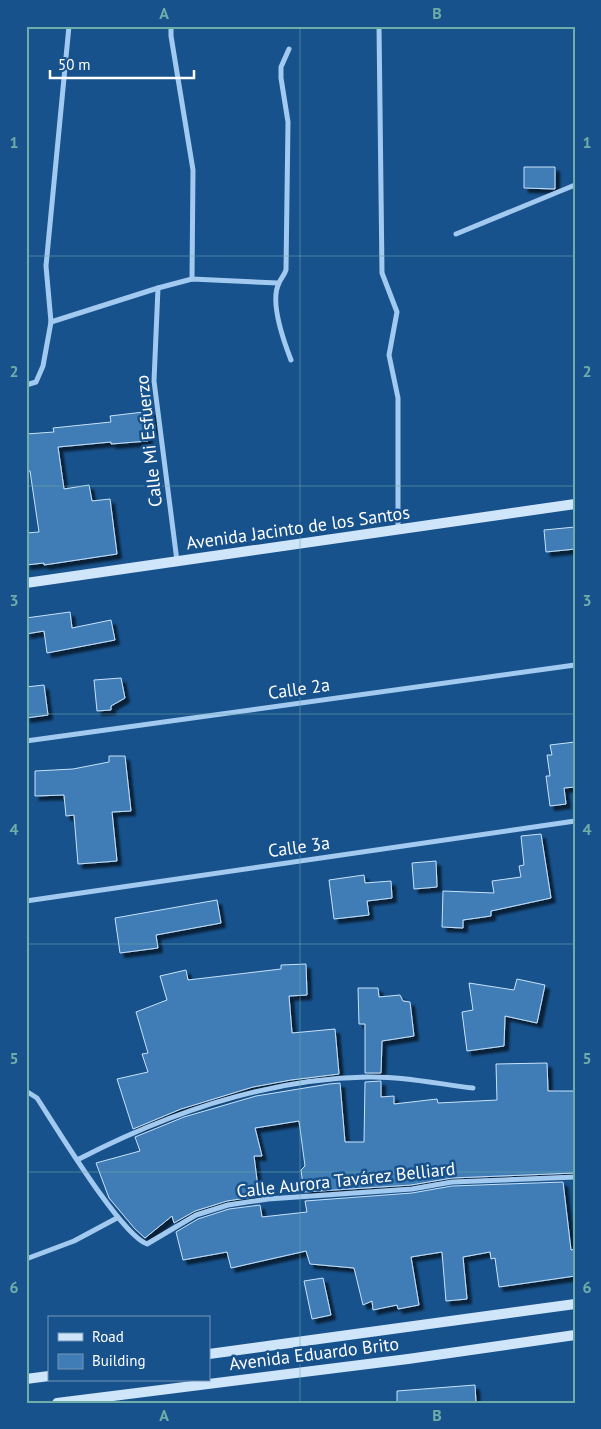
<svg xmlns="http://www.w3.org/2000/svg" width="601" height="1429" font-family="'PT Sans',sans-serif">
	<defs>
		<filter id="shadow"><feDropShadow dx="4.5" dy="4.5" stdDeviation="1" flood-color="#0009"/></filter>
	</defs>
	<rect width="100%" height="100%" fill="#17528c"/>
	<g fill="#407cb5" stroke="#c8e2fa" filter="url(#shadow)">
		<polygon points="524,167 555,167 555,189 524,188"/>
		<polygon points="152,411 153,431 147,432 148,441 111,444 111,442 58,447 64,489 89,485 92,501 110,499 117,554 44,565 44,563 26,565 26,533 39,532 30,471 26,471 26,434 54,432 53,428 111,422 110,416"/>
		<polygon points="575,527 575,549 546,552 544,530"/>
		<polygon points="70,612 72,628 111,620 115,640 47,653 44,631 26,634 26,618"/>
		<polygon points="121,678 125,698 111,706 111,710 97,711 94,680"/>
		<polygon points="44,685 48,715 26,718 26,687"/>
		<polygon points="575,742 575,787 564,788 566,804 550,806 546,776 550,776 547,755 552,755 550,745"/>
		<polygon points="109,756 125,756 131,811 112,812 117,861 78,864 74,815 66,816 64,795 35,796 35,771 73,769 109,762"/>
		<polygon points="541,834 551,898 491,911 491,916 463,920 463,928 442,927 443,891 494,893 492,881 521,877 519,866 524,865 521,836"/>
		<polygon points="436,861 437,887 414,889 412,863"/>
		<polygon points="364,875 365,883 391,881 392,898 367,901 369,915 334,919 329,880"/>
		<polygon points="217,900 221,923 156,935 158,948 120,953 115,918"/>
		<polygon points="306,964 307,995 289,996 292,1033 335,1029 339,1074 291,1080 253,1087 181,1109 133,1129 117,1079 148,1072 142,1054 148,1053 136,1012 167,1000 160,976 186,970 188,980 281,969 281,965"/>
		<polygon points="517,979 545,985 537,1023 505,1016 504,1046 467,1051 462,1012 473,1010 469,983 514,990"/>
		<polygon points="358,988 378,988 379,997 400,995 403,1001 410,1002 414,1036 382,1041 381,1073 365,1073 365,1024 359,1024"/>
		<polygon points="547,1063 548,1091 575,1091 575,1173 452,1178 411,1185 304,1192 301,1170 305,1166 299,1121 255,1128 262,1156 254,1156 259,1196 227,1201 195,1211 174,1223 172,1216 145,1238 135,1229 109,1198 96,1163 140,1151 135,1137 184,1117 256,1096 329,1084 340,1083 345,1142 364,1142 365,1082 381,1081 381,1097 394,1096 394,1104 437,1099 438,1103 497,1100 496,1064"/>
		<polygon points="563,1182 571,1250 575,1249 575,1276 499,1287 495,1258 491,1259 490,1252 463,1257 467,1299 446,1301 442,1252 411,1257 419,1305 398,1309 397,1305 373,1310 372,1301 363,1305 354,1268 310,1264 306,1251 231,1268 227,1252 183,1260 176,1232 198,1219 229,1209 260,1205 262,1217 307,1212 305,1201 412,1193 452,1186"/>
		<polygon points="323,1278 331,1315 312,1319 304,1281"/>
		<polygon points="475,1385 476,1403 397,1403 397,1391"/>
	</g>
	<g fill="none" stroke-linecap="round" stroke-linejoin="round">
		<g stroke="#a2c9ef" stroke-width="5">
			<polyline points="171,26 171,36 193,170 192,279"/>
			<polyline points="379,26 382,273 397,312 389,355 398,398 398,530"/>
			<path d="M 289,49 L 281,67 L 281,78 L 288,122 L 286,270 C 284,276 281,278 279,283 C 269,302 284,342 291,360"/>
			<polyline points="456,234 575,185"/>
			<polyline points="158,288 154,381 177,561"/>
			<polyline points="51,322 158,288 192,279 278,283"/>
			<polyline points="26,385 36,382 43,366 51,322 46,266 69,26"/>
			<polyline points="26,741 575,665"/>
			<polyline points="26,901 575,821"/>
			<path d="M 26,1091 L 37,1098 C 56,1127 121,1235 147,1244 L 196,1215 L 228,1205 L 268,1199 L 412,1189 L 452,1182 L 575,1177"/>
			<path d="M 79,1159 C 168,1113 265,1079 367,1077 C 402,1076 438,1084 473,1088"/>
			<polyline points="26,1259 74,1241 117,1218"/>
		</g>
		<g stroke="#cfe5fa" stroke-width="10">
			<polyline points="26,583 575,504"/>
			<polyline points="209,1354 575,1304"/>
			<polyline points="26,1379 49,1376"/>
			<polyline points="57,1403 408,1359 575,1335"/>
		</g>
	</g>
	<path fill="none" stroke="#6fada8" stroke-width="1" stroke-opacity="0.55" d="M 300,26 L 300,1403M 26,256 L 575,256M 26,486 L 575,486M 26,714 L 575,714M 26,944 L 575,944M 26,1172 L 575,1172"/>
	<g text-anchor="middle" stroke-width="5" stroke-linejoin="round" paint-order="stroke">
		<g font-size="18" fill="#fff" stroke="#17528c">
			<text transform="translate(149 441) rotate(-96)" y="6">Calle Mi Esfuerzo</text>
			<text transform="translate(298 528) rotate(-8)" y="6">Avenida Jacinto de los Santos</text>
			<text transform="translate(299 689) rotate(-8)" y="6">Calle 2a</text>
			<text transform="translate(299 847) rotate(-8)" y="6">Calle 3a</text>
			<text transform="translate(346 1180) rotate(-6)" y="6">Calle Aurora Tavárez Belliard</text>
			<text transform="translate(314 1354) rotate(-7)" y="6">Avenida Eduardo Brito</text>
		</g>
	</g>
	<rect width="601" height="1429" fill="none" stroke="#17528c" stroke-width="55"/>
	<rect x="48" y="1316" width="162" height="65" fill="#17528c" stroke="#7497ba"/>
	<rect x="58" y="1333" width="25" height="8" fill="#cfe5fa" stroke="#7497ba"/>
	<text x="92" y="1342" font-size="15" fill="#ffffff">Road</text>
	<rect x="58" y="1354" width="25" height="15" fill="#407cb5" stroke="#7497ba"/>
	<text x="92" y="1366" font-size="15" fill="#ffffff">Building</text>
	<path d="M50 70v8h144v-8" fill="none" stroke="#ffffff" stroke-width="2.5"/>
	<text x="58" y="70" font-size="15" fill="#ffffff" stroke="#17528c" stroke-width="4" paint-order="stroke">50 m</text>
	<rect x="28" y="28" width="546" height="1374" fill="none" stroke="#6fada8" stroke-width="2"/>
	<g font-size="16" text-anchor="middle" font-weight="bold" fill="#6fada8">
		<text x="164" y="19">A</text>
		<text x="437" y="19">B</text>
		<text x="14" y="148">1</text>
		<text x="587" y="148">1</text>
		<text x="14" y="377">2</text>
		<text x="587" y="377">2</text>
		<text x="14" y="606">3</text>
		<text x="587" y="606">3</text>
		<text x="14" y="835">4</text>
		<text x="587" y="835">4</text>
		<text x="14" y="1064">5</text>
		<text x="587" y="1064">5</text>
		<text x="14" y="1293">6</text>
		<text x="587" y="1293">6</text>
		<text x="164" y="1421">A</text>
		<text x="437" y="1421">B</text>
	</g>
</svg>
